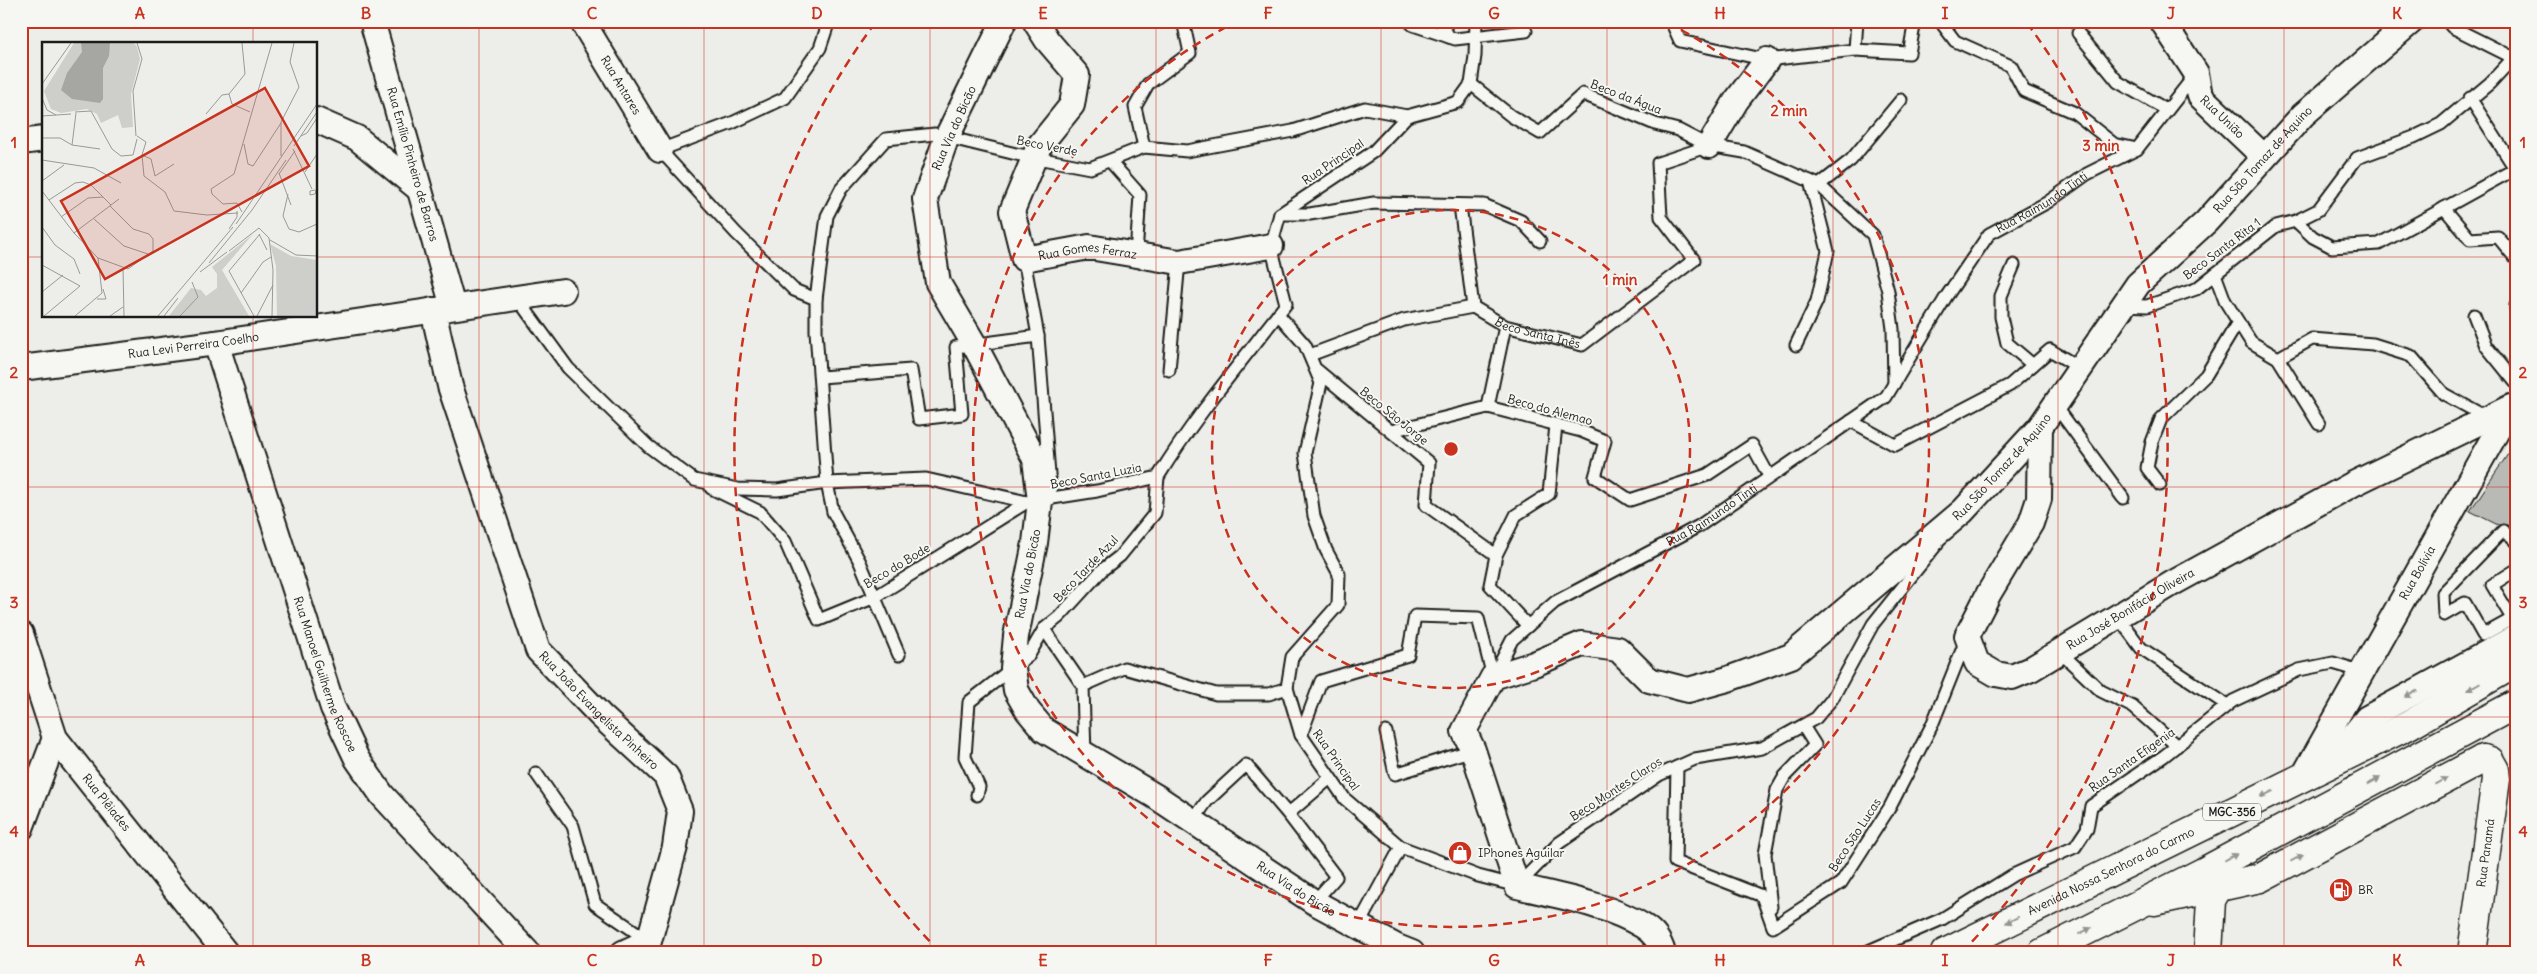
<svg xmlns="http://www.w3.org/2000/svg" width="2537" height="974" font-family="Delius,sans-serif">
	<rect width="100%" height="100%" fill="#edede9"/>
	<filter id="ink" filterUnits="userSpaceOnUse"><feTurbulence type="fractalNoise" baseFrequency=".02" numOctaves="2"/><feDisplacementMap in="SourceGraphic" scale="10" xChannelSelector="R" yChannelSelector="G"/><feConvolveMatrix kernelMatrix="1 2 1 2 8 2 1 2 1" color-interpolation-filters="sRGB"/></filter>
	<g filter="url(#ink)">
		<polygon fill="#b9b9b6" stroke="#1c1c1c" points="2516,442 2516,531 2507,525 2498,525 2470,511"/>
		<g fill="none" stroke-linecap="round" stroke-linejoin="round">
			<g stroke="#1c1c1c" stroke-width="15">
				<g id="service">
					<polyline points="829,21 820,48 785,98 732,123 660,150 736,233 794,290 816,299 816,331 827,483 833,512 860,562 899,655"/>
					<polyline points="1409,21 1413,25 1455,39 1526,31"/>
					<polyline points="1440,21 1449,37"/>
					<polyline points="1671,21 1680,41 1767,60 1855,50 1857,21"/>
					<polyline points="1940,21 1955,41 2011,66 2024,91 2075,113 2114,144 2137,149"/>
					<polyline points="2447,21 2452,27 2516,59"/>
					<polyline points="2078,33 2118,82 2167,110"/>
					<polyline points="1855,50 1909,53 1915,21"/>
					<polyline points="1471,84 1511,116 1540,133 1583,94 1655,124 1678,130 1709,146 1744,152 1819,185 1873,235 1888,291 1893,329 1894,384"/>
					<polyline points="2470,98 2516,170"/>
					<polyline points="1144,147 1135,107 1148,84 1190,53 1183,21"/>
					<polyline points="1110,161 1140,195 1136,255"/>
					<polyline points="1819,185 1851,160 1901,100"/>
					<polyline points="1460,205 1473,307"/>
					<polyline points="2444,208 2470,239 2498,237 2516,259"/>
					<polyline points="1280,214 1310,214 1374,203 1484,205 1521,221 1540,241"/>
					<polyline points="2296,221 2313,237 2332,247 2379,244 2515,169"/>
					<polyline points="1024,259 1038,336 1051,499"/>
					<polyline points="2014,265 2001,296 2001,317 2007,343 2033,365"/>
					<polyline points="2215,274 2225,301 2251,342 2278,358 2319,424"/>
					<path d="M 517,298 L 568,368 L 648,446 L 694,480 L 738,489 L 777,490 L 827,483 L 926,479 L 1027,502 L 1097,491 L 1158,477 C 1195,416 1242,361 1286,304 L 1271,246 L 1280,214 L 1373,152 L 1407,116 L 1458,102 L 1471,84 L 1475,56 L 1476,21"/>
					<polyline points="816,299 827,216 841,189 886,139 935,134 1016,154 1090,168 1144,147 1187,151 1293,131 1365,108 1407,116"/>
					<polyline points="2124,305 2147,306 2196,289 2276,226 2296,221 2318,210 2357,158 2414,137 2441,124 2490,83 2516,55"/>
					<polyline points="2516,305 2516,309"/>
					<polyline points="1278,314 1305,345 1321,383 1305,453 1314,516 1326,550 1339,574 1338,605 1292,657 1287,688 1301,735 1345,799 1401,847 1478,876 1517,886 1559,843 1659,775 1695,759 1762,748 1816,718 1832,699 1873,624 1937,544"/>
					<polyline points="2474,315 2486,346 2516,383"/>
					<polyline points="1796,345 1817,301 1828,251 1810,181"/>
					<path id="s1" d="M 1310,355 L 1404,320 L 1473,307 L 1505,326 L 1582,345 L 1694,260 L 1661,217 L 1658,163 L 1709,146"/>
					<polyline points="2278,358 2312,339 2373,344 2411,356 2444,394 2488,418"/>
					<polyline points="1169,370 1179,262"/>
					<polyline points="1317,370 1429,463 1426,505 1496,555 1490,585 1528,626"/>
					<polyline points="821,377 911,370 919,419 962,414 956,347 1038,336"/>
					<polyline points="2055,405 2123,498"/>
					<polyline points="1488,407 1505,326"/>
					<polyline points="1851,421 1895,445 2010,385 2050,350 2080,368"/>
					<polyline points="1391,431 1488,407 1581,431 1605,441 1595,477 1630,500 1707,475 1752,445 1769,476"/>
					<polyline points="2160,485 2147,468 2152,442 2161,419 2206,375 2238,322"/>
					<polyline points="711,488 760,512 785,541 819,620 875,597 1027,502"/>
					<polyline points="1496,555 1516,515 1549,494 1556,425"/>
					<polyline points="2516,570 2492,585 2516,625"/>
					<polyline points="2118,617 2141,648 2227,705"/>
					<polyline points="2512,619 2483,635 2465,603 2444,615 2443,593 2503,531 2516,541"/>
					<polyline points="1044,629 1083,686 1085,756"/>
					<polyline points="2060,652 2101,691 2133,707 2177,746"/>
					<path id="s2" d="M 1494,675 L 1512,640 L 1555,602 L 1699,526 L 1886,397 L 1946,297 L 1989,234 L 2048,202 L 2087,174 L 2137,149 L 2195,75"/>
					<polyline points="1083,686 1124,668 1216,694 1269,694 1287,688"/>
					<polyline points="1386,732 1395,774 1473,750"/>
					<polyline points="1301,735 1321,681 1408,655 1415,616 1478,618 1493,677"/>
					<polyline points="1677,767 1675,862 1762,896 1773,927 1841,883 1890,807 1932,725 1966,640"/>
					<polyline points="536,773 573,826 595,904 649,941"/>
					<polyline points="977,795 979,787 965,757 969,702 1029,655 1044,629 1059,617 1102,570 1120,556 1155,513 1158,477"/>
					<polyline points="1192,822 1207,801 1246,765 1288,814"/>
					<polyline points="1314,902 1336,877 1288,814 1330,778"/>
					<polyline points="1771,907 1765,854 1777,790 1785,776 1815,745 1803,726"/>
					<polyline points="1358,926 1401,847"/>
					<polyline points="1864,953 1942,919 2013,875 2075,847 2087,829 2091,806 2164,756 2233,701 2299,670 2333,663 2360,671"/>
				</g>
			</g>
			<g stroke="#1c1c1c" stroke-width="28">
				<g id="minor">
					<path id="s3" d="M 372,21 L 453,307"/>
					<path id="s4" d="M 582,21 L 660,150"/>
					<path id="s5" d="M 1004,21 L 946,139 L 925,199 L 938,283 L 974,344 L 1035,459 L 1040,501 L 1035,543 L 1016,636 L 1013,668 L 1016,690 L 1028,711 L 1044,730 L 1155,796 L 1314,902 L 1397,947 L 1412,953"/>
					<path id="s6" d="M 1035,21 L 1047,40 L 1077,75 L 1072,105 L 1039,146 L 1012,211 L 1024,259 L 1089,247 L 1179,262 L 1271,246"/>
					<path id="s7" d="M 2162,21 L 2196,73 L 2200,96 L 2263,156"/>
					<polyline points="316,120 357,138 419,189"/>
					<polyline points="21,142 44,139"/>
					<polyline points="1709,146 1736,101 1767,60"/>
					<path id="s8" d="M 433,310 L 450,386 L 538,650 L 601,716 L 666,776 L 680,811 L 675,847 L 649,941 L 623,953"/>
					<path id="s9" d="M 216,343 L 333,708 L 357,759 L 382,795 L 528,953"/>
					<path id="s10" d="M 21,368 L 216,343 L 563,291"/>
					<path id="s11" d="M 2040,427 L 2039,499 L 2031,523 L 1989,593 L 1967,636 L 1977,663 L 1996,674 L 2012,677 L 2031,669 L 2173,583 L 2353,484 L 2511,407"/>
					<path id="s12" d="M 21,634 L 55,738 L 226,953"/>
					<polyline points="2332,762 2367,718 2516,637"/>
					<path id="s13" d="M 2303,777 L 2510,408"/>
					<polyline points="21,828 55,738"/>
					<path id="s14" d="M 1663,953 C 1660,942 1653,932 1643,926 C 1607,904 1557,896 1517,886 L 1473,750 L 1464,731 L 1493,677 L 1534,664 L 1582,644 L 1618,649 L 1649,680 L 1688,690 L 1728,679 L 1791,656 L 1963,511 L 2040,427 L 2138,284 L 2206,222 L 2303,115 L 2412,21"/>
				</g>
			</g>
			<g stroke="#1c1c1c" stroke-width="31">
				<g id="tertiary">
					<polyline points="2154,901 2260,878 2483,759"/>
					<polyline points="2208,953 2211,900 2219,886"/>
					<path id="s15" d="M 2472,953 L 2496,779 L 2495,770 L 2490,761 L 2483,759"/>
				</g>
			</g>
			<g stroke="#1c1c1c" stroke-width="31">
				<g id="primary">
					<path id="s16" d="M 1945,953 L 2407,726 L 2516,663"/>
					<polyline points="2042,953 2203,872 2516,704"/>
				</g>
			</g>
			<use href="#service" stroke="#f6f6f2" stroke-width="11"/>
			<use href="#minor" stroke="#f6f6f2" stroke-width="24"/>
			<use href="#tertiary" stroke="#f6f6f2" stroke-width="28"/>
			<use href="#primary" stroke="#f6f6f2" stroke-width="28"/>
		</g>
		<defs><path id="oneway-solid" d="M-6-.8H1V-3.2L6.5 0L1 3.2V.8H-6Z" transform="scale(1.25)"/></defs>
		<g fill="#949492">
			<use href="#oneway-solid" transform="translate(2474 687) rotate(150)"/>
			<use href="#oneway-solid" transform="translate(2411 694) rotate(152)"/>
			<use href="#oneway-solid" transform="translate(2374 781) rotate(-28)"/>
			<use href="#oneway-solid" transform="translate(2441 781) rotate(-28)"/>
			<use href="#oneway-solid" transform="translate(2267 794) rotate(154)"/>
			<use href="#oneway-solid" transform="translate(2231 857) rotate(-28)"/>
			<use href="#oneway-solid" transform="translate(2297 858) rotate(-28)"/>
			<use href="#oneway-solid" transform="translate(2012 920) rotate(154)"/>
			<use href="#oneway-solid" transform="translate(2085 931) rotate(-27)"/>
		</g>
	</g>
	<path fill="none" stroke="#c8321e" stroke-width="1" stroke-opacity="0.55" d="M 253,21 L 253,44M 479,21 L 479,953M 704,21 L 704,953M 930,21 L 930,953M 1156,21 L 1156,953M 1381,21 L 1381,953M 1607,21 L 1607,953M 1833,21 L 1833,953M 2058,21 L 2058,953M 2284,21 L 2284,953M 21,257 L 44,257M 316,257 L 2516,257M 253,316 L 253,953M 21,487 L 2516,487M 21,717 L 2516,717"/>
	<g fill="none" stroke="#c8321e" stroke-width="2.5" stroke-dasharray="9 6">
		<circle cx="1451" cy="449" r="239"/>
		<path d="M1668 23A478 478 0 1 1 1234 23"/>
		<path d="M940 952A717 717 0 0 1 875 23M2027 23A717 717 0 0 1 1962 952"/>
	</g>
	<defs>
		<g id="shop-disc" transform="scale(1.25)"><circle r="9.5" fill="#c8321e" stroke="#f6f6f2"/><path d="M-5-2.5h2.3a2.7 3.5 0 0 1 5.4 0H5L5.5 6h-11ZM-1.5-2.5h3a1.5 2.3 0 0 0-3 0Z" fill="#fff"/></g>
		<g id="fuel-disc" transform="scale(1.25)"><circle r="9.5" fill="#c8321e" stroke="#f6f6f2"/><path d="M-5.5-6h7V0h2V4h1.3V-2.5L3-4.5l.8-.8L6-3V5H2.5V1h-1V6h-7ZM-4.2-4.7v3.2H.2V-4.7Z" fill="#fff"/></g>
	</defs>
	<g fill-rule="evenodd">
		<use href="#shop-disc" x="1460" y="853"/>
		<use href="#fuel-disc" x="2341" y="890"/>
	</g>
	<g text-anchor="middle" stroke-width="4" stroke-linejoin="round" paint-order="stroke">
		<rect fill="#f6f6f2" stroke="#5d5d5c" stroke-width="1" x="2203" y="803.5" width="58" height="17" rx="4"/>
		<g font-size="11" font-weight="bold" fill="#1c1c1c">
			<text x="2232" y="816">MGC-356</text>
		</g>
		<g font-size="12" fill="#1c1c1c" stroke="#f6f6f2">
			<text dy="4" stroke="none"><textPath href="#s4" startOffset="75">Rua Antares</textPath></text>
			<text transform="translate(1626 97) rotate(21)" y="4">Beco da Água</text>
			<text dy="4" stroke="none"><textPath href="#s7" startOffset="116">Rua União</textPath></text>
			<text transform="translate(954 128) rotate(-66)" y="4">Rua Via do Bicão</text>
			<text transform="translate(1047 146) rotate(11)" y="4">Beco Verde</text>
			<text dy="4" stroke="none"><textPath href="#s14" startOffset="1405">Rua São Tomaz de Aquino</textPath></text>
			<text transform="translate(1333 162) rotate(-34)" y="4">Rua Principal</text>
			<text dy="4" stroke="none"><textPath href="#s3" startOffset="149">Rua Emílio Pinheiro de Barros</textPath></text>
			<text dy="4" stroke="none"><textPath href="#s2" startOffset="741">Rua Raimundo Tinti</textPath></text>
			<text transform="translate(2222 249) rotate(-37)" y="4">Beco Santa Rita 1</text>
			<text dy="4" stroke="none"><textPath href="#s6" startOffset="336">Rua Gomes Ferraz</textPath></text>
			<text dy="4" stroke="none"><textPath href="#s1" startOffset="241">Beco Santa Inês</textPath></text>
			<text dy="4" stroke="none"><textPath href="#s10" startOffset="174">Rua Levi Perreira Coelho</textPath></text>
			<text transform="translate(1550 410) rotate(15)" y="4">Beco do Alemao</text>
			<text transform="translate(1394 416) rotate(39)" y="4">Beco São Jorge</text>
			<text dy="4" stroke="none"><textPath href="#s14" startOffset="1000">Rua São Tomaz de Aquino</textPath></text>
			<text transform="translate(1096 476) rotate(-11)" y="4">Beco Santa Luzia</text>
			<text dy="4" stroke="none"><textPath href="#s2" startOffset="276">Rua Raimundo Tinti</textPath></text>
			<text transform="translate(897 566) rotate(-31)" y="4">Beco do Bode</text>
			<text transform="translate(1086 569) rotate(-46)" y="4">Beco Tarde Azul</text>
			<text dy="4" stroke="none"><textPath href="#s13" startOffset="234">Rua Bolívia</textPath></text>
			<text transform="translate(1028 574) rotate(-79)" y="4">Rua Via do Bicão</text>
			<text dy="4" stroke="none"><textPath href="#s11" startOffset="431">Rua José Bonifácio Oliveira</textPath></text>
			<text dy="4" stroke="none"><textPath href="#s9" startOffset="349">Rua Manoel Guilherme Roscoe</textPath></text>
			<text dy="4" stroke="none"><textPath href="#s8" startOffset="442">Rua João Evangelista Pinheiro</textPath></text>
			<text transform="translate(1336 760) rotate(55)" y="4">Rua Principal</text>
			<text transform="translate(2132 760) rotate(-35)" y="4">Rua Santa Efigenia</text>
			<text transform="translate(1616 789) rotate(-33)" y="4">Beco Montes Claros</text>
			<text dy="4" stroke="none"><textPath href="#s12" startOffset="192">Rua Plêiades</textPath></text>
			<text transform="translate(1855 835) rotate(-57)" y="4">Beco São Lucas</text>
			<text dy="4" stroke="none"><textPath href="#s15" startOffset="101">Rua Panamá</textPath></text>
			<text dy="4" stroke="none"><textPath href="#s16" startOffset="185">Avenida Nossa Senhora do Carmo</textPath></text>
			<text dy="4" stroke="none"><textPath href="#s5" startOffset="1062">Rua Via do Bicão</textPath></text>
		</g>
		<g font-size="12" fill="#1c1c1c" stroke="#f6f6f2" text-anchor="start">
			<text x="1478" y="857">IPhones Aguilar</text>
			<text x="2358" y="894">BR</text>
		</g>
	</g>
	<g transform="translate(42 42)">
		<rect width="275" height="275" fill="#edede9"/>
		<path d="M 32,1 L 92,1 L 95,5 L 98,17 L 89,52 L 91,85 L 80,86 L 76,73 L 59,81 L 55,72 L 45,67 L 19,71 L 9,67 L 2,49 ZM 211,192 L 180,228 L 207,274 L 127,274 L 149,246 L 159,248 L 164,254 L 175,246 L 175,232 L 170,225 ZM 228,202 L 249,214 L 275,218 L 275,274 L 235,274 L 234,224 Z" fill="#cececb"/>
		<path d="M 39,1 L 68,1 L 67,14 L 61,26 L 61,57 L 58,61 L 30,57 L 19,48 L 25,31 L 40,10 Z" fill="#a6a6a3"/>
		<path fill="none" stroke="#999997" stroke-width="1" d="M 0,42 L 29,1M 187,52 L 203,32 L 200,1M 187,52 L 190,62 L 208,70M 0,56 L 5,68 L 14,73M 33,70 L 49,69 L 70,107 L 79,114 L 91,113 L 95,97M 164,72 L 180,53 L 187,52M 0,74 L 29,72M 94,94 L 91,49 L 100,17 L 95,1M 95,94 L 104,100 L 100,113 L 102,134 L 123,150 L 132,169 L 165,173 L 196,171M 259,94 L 265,91 L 275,76M 0,96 L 18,96 L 30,103 L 58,107M 202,102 L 206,122 L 211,124 L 239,81M 30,103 L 34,71M 252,104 L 275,70M 251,107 L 270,147M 100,113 L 109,117 L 113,134 L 132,122M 239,114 L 239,80 L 257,45 L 248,20 L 252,1M 0,118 L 52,126 L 79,141M 263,130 L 275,112M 237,131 L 249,163M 237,132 L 253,109M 0,139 L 22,123M 273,148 L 268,149 L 268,153 L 273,152 L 275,145M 0,149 L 32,191 L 56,216 L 86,227 L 111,209 L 111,197 L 107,192 L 91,187 L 68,164M 246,152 L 241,174 L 247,187 L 257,190 L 275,182M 7,158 L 33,141 L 41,140 L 49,143 L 69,163M 200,170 L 195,161 L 181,162 L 170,152 L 169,147 L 192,132 L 230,1M 19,175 L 46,156 L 61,155M 52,177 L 82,204 L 106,212M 194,182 L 275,62M 0,185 L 13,203 L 32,217 L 38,232M 187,187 L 195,175 L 195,169M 32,191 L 77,157M 217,192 L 225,208M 228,198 L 254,213 L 275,214M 187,209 L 217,186 L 227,196 L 231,228 L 230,274M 167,221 L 210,168 L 244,118M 0,223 L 38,244 L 2,274M 81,226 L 82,274M 158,230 L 185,210M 0,250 L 21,233M 199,251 L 221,220 L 229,215M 55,257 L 64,257 L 61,247M 33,274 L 60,251 L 56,216M 68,274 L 81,265M 116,274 L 191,185M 122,274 L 136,256M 138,274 L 156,255 L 150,240M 212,274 L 187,229 L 218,192M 215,274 L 231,243"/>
		<path fill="#c8321e" fill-opacity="0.15" stroke="#c8321e" stroke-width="2.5" d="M 223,46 L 267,124 L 63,237 L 19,159 Z"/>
		<rect width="275" height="275" fill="none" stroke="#1c1c1c" stroke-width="2.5"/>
	</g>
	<circle cx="1451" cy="449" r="8" fill="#c8321e" stroke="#f6f6f2" stroke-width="2.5"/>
	<g font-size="15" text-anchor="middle" font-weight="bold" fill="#c8321e" stroke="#f6f6f2" stroke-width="4" stroke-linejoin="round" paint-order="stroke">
		<text x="1789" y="116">2 min</text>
		<text x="2101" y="151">3 min</text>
		<text x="1620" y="285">1 min</text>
	</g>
	<rect width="2537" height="974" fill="none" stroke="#f6f6f2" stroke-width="55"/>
	<rect x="28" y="28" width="2482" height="918" fill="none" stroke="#c8321e" stroke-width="2"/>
	<g font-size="16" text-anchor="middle" font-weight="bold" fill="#c8321e">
		<text x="140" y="19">A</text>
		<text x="366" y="19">B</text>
		<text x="592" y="19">C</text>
		<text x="817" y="19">D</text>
		<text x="1043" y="19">E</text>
		<text x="1268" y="19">F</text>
		<text x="1494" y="19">G</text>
		<text x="1720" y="19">H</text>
		<text x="1945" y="19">I</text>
		<text x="2171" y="19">J</text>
		<text x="2397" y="19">K</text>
		<text x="14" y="148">1</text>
		<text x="2523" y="148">1</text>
		<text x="14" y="378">2</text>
		<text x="2523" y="378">2</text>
		<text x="14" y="608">3</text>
		<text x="2523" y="608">3</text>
		<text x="14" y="837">4</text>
		<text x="2523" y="837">4</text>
		<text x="140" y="966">A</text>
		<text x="366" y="966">B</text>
		<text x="592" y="966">C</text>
		<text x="817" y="966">D</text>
		<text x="1043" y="966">E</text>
		<text x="1268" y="966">F</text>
		<text x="1494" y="966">G</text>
		<text x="1720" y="966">H</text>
		<text x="1945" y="966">I</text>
		<text x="2171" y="966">J</text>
		<text x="2397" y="966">K</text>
	</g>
</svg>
